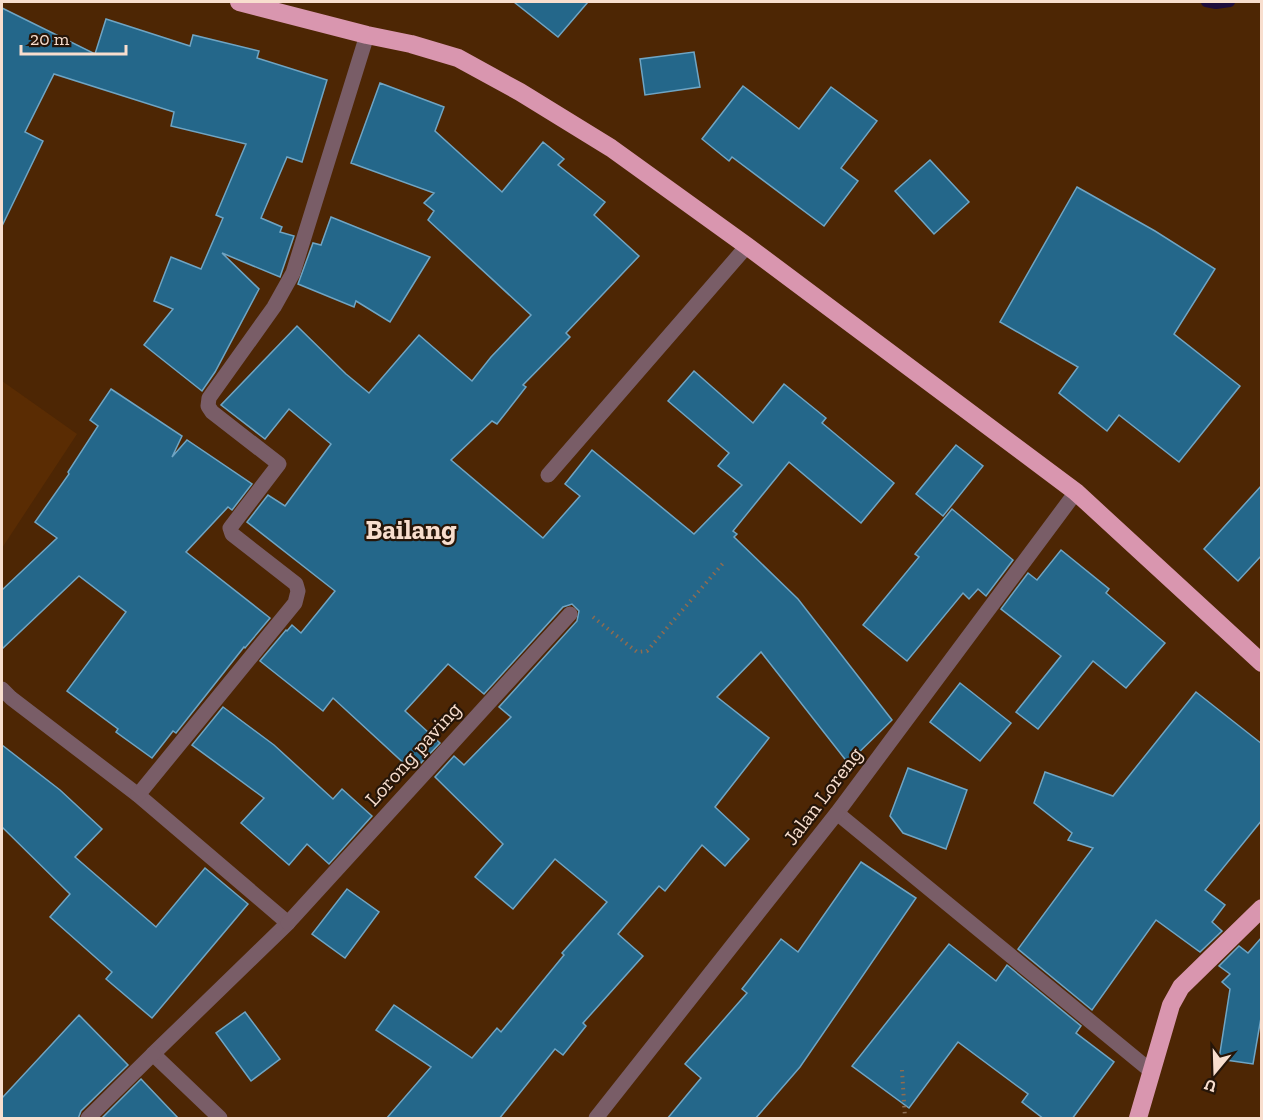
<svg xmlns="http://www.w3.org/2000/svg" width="1263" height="1120" font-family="'Zilla Slab',serif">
	<rect width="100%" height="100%" fill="#4d2604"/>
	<polygon fill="#5a2c03" points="2,381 77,434 2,548"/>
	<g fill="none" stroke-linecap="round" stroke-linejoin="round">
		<polyline stroke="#1e0c3c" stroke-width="10" points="1206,2 1216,4 1230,2"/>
	</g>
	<g fill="#24678a" stroke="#6fa5c4" stroke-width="1.5">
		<polygon points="514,2 588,2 558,37"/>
		<polygon points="2,8 95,54 106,19 190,46 193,35 259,51 257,58 327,80 302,162 287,157 261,218 282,227 280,232 294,236 280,277 222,253 259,289 215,372 202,391 144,345 173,309 154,301 171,257 201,269 223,218 216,215 246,144 171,126 174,112 54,74 25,132 43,141 2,226"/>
		<polygon points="694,52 700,87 645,95 640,59"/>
		<polygon points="380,83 444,107 435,131 502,192 543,142 564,159 558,165 605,202 594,215 639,256 566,333 570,337 523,385 526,387 497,424 492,421 451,460 543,538 580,496 565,484 592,450 694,534 742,485 718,466 729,453 668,401 694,371 753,423 784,384 826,418 822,423 894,483 861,523 789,462 733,531 737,534 734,537 798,599 892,720 848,763 761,652 717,697 769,738 715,807 749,839 725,866 702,845 665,891 659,886 618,934 643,956 583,1023 586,1026 563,1055 555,1049 499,1119 386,1119 431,1067 376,1030 394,1005 472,1058 497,1028 501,1032 564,955 562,953 607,902 555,859 513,909 475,877 503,844 435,777 454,756 464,765 511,717 499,707 577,621 579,611 572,604 563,607 484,694 448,664 405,711 440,743 421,763 417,760 409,768 333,698 323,711 260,661 286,630 287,631 292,625 301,633 335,591 247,522 268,495 285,506 331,444 289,409 265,439 221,405 297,326 346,374 369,393 419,335 472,381 491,357 531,315 428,220 434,211 424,203 434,193 351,163"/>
		<polygon points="743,86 799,129 831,87 877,121 841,168 858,181 824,226 732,157 729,161 702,139"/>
		<polygon points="930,160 969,202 934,234 895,191"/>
		<polygon points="1077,187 1155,231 1215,269 1174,334 1240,386 1179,462 1119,415 1107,431 1059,393 1078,367 1000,322"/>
		<polygon points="331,217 430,257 390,322 356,301 354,307 298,284 313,243 321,245"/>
		<polygon points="111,389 182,436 172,457 187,440 252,484 232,510 228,507 186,552 270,618 245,648 244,647 176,733 173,731 152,758 116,732 118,729 67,691 126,612 79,576 2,649 2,590 57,538 35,522 69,474 68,472 98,426 90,420"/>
		<polygon points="956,445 983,466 943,516 916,494"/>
		<polygon points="1262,485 1262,555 1238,581 1204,549"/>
		<polygon points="952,509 1013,560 986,596 978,589 969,599 963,593 907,661 863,625 919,557 915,554"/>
		<polygon points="1061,550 1109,589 1106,593 1165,643 1126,688 1093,661 1038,729 1016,712 1061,656 1001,609 1028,573 1037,580"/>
		<polygon points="960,683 1011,723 980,761 930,722"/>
		<polygon points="1196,692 1262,744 1262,820 1205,890 1225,905 1212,922 1222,931 1200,952 1156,920 1092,1010 1018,949 1093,848 1068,840 1072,833 1034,803 1045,772 1113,796"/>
		<polygon points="223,707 274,745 333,799 342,789 372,816 329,864 307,844 289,865 241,823 264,798 192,745"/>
		<polygon points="2,745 60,790 102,829 75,857 156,927 205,868 248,904 152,1018 106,979 112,972 50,917 70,894 2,827"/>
		<polygon points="908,768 967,790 946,849 903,833 890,816"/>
		<polygon points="861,862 916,898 800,1067 755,1119 667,1119 701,1078 685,1064 747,993 742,989 781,939 798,952"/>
		<polygon points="347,889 379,912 345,958 312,934"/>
		<polygon points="1262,937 1262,1012 1253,1064 1219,1059 1230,989 1222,982 1230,974 1219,966 1239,946 1248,953"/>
		<polygon points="949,944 996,981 1007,965 1081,1026 1076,1033 1114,1062 1072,1119 1044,1119 1022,1102 1028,1094 958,1042 909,1108 852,1066"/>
		<polygon points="245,1012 280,1059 251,1081 216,1033"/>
		<polygon points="79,1015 128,1065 81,1111 78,1119 2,1119 2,1098"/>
		<polygon points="141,1079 179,1119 101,1119"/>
	</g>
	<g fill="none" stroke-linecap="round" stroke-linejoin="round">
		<g stroke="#8e6c51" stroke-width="4" stroke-dasharray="1.5 4.5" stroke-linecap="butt">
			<polyline points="593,617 637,652 647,651 725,561"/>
			<polyline points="902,1070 905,1118"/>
		</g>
		<g stroke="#795d67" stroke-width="15">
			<polyline points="548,475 747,246"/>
			<polyline points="2,689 11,698 138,795 288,923 153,1054 220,1118"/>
			<polyline points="138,795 295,603 298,591 296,584 232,534 230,528 279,464 212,412 208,406 209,398 274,307 293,273 367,35"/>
			<polyline points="837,813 1152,1072"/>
			<polyline points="288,923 570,614"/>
			<polyline points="88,1118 153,1054"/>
			<polyline points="596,1118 837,813 1076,492"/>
		</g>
		<g stroke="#d996af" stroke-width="18">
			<polyline points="239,2 367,35 411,44 458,58 520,92 611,148 747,246 1076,492 1262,663"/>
			<polyline points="1138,1118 1171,1005 1181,987 1262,908"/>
		</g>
	</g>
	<g text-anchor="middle" stroke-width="4.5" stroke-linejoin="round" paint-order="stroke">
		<g font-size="21" fill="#f8dece" stroke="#261508">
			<text transform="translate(413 754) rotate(-48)" y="7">Lorong paving</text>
			<text transform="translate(823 796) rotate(-53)" y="7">Jalan Loreng</text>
		</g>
		<g font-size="27" font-weight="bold" fill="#f8dece" stroke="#261508">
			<text x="411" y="539">Bailang</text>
		</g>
	</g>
	<rect width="1263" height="1120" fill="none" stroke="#f8dece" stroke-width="6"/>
	<g transform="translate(1215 1072) rotate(199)" stroke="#261508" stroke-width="4.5" paint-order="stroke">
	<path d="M0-4.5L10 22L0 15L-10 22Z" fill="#f8dece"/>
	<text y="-9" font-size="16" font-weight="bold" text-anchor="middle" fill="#f8dece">U</text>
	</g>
	<path d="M21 45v9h105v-9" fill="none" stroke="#f8dece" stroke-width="3"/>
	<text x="30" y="45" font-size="18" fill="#f8dece" stroke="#261508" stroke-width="4.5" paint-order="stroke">20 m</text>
</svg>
